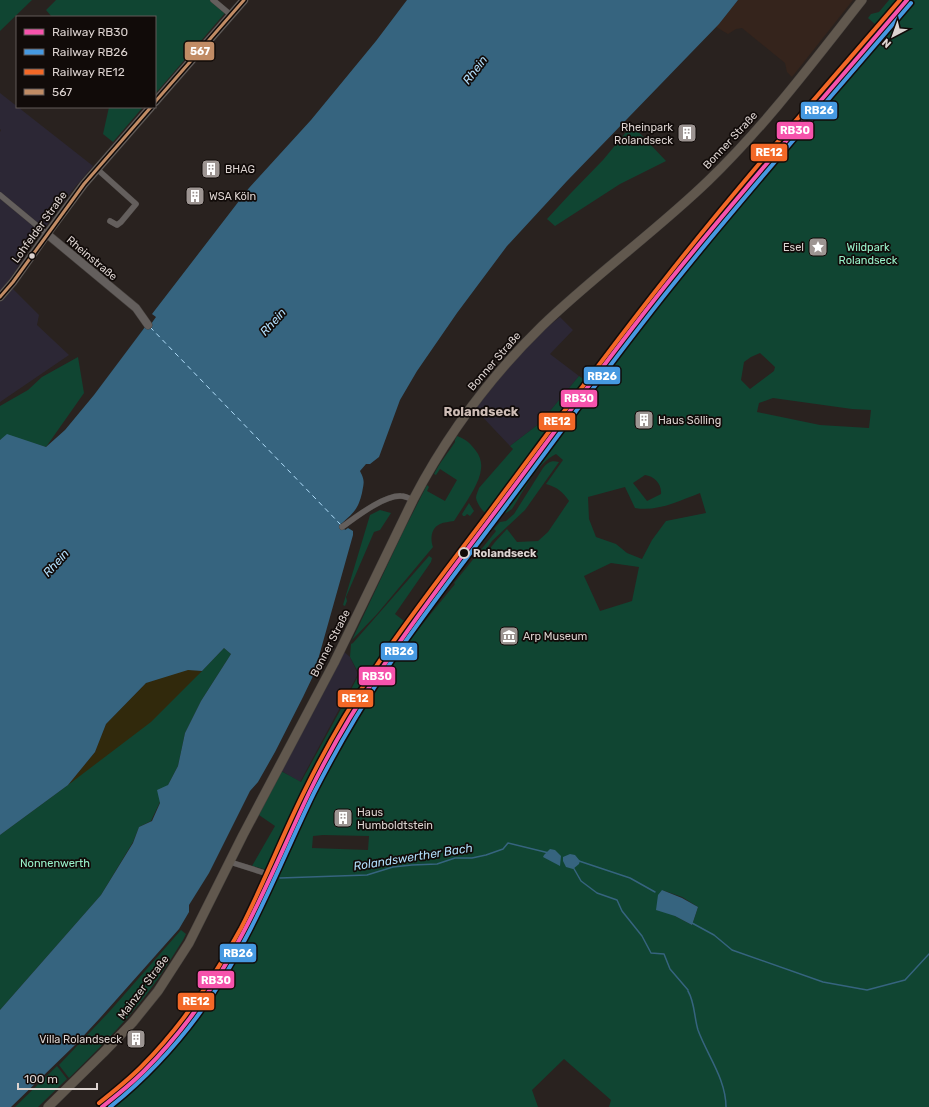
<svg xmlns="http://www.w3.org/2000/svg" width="929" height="1107" font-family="Rubik,sans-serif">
	<rect width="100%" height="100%" fill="#29221f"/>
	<g fill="#2c2735">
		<polygon points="0,93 93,166 75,187 29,250 8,282 0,291 0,132 1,130 0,129"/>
		<polygon points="12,288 39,315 37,325 69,355 0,402 0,302"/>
		<polygon points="560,317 573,330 550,354 579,376 540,423 510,446 475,409 500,376 525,348 546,328"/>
		<polygon points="342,650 350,657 358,674 300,782 280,770"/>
	</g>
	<polygon fill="#35241c" points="738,0 853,0 792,77 787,72 785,63 742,28 736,29 728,34 716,27"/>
	<g fill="#104532" fill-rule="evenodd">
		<polygon points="0,0 32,0 0,31"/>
		<polygon points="56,0 210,0 225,13 155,94 155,17 52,17 46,10"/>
		<polygon points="889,0 904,0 876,33 872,30 876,25 868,18 871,14 879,12"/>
		<path d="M 913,0 L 929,0 L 929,1107 L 609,1107 L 611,1100 L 564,1059 L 532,1090 L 538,1107 L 111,1107 L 125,1095 L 157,1065 L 188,1029 L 226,978 L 251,933 L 295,842 L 314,795 L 347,734 L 395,658 L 455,584 L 454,583 L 496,531 L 494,529 L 500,522 L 506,521 L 514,514 L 543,468 C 548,462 551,460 559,462 L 525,510 L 492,541 L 480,558 L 482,559 L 495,542 L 507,529 L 517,542 L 538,541 L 548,532 L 569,501 C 563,492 557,487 546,484 L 563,460 L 556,454 C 537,463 523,492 512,509 L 506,513 L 505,512 L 529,478 L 528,477 L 534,469 C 591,395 645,320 704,247 C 772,163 843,82 913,0 ZM 760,353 L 775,367 L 774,371 L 750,389 L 741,380 L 744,362 L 751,357 ZM 773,398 L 852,409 L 871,410 L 869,428 L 820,425 L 757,412 L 759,403 ZM 645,475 C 654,476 662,484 661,494 L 647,501 L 633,483 ZM 625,487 L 635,508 C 657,512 679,501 700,493 L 706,513 L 666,521 L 652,540 L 642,559 L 627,553 L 616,544 L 596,537 L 589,519 L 588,497 ZM 611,563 L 639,567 L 632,601 L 600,611 L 584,576 ZM 323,835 L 369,836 L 368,850 L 312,848 L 313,836 ZM 662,890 L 682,897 L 698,907 L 692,925 L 675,916 Z"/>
		<polygon points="109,107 143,107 113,142 103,134"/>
		<polygon points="632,125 666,161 620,184 555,226 547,219 570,194 603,160"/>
		<polygon points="78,357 84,393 46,447 7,435 0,440 0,406 28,390 42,377"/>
		<path d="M 579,376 L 588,382 L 570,408 L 488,515 C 483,512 477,504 476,498 C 476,495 478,491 479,488 L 513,449 L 510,446 L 540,423 Z"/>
		<path d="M 457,436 C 466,439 471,444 476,451 C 480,456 482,463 481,469 C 480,484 462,508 454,521 C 449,522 444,522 440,524 C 431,528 430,539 433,547 L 377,614 L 352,640 L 403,532 L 427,485 L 429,487 L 427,491 L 445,501 L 457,480 L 440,469 L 436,475 L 434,474 C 440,462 448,453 455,442 L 455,440 Z"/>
		<polygon points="469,503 474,511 470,516 467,514 465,516 463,516 462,514"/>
		<polygon points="380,510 391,513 380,530 374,532 346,597 347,601 345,606 343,605 370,515"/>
		<polygon points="429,556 432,558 431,562 395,614 408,624 382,660 350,712 343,708 350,713 319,770 271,871 252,866 275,826 259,815 281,771 301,782 342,707 359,674 350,657 351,644 353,643"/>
		<polygon points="224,648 231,654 201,701 185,733 178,766 168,785 151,821 139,827 133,842 101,895 0,1010 0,835 68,785 202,671"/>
		<path d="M 181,930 L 186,934 L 183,940 C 169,962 155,985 138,1005 C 117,1031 93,1054 69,1078 L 59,1065 L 109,1012 Z"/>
		<polygon points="57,1066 67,1079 38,1107 15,1107"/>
	</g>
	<polygon fill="#31290c" points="188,669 202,671 151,722 68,785 95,752 106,724 146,683"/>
	<g fill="#36647f">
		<path d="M 407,0 L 738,0 L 719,24 L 567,181 L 507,246 L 457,313 L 417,371 L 400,400 L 379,457 L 370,464 L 366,464 L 360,471 C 365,481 364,482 362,493 C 358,510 353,513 341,524 L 345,530 L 348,528 L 353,531 L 353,535 L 314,674 L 303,697 L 275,752 L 258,782 L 250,791 L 209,873 L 189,905 L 189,912 L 179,929 L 100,1018 L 75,1045 L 11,1107 L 0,1107 L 0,1010 L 101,895 L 133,843 L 139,827 L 152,821 L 160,803 L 157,790 L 168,785 L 178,766 L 185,733 L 201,701 L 231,654 L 224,648 L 202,671 L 188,670 L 146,683 L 106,724 L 95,752 L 68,785 L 0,835 L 0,440 L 7,434 L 46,447 L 65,430 L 94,395 L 145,327 L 151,324 L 156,317 L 152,314 L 249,188 L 311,120 L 376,41 Z"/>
		<polygon points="550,849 555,850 561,856 560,866 543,857 544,855"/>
		<polygon points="570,854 575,855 580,861 579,864 573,869 566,867 563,861 563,857"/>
		<polygon points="662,890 682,898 698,907 692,925 675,916 656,910 658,895"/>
	</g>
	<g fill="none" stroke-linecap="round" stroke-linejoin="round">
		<g stroke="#36647f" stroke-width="1.5">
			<polyline points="579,861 630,878 655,892"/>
			<polyline points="573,867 581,881 597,893 617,900 622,911 642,936 651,953 664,954 670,969 688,990"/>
			<polyline points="280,878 367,875 393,867 412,865 437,864 455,858 472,858 486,855 503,849 508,843 549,853"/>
			<polyline points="692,923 714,935 732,950 823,982 867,990 905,980 929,954"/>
			<path d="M 688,991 C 695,1003 694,1017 698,1030 C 707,1055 726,1079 726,1107"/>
		</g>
		<polyline stroke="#b0ddfa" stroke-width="1" stroke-dasharray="5 4" stroke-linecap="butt" points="150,327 341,525"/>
		<g stroke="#45403d" stroke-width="6">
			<g id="street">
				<polyline points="213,0 231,15"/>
				<polyline points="97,169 136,204 121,222 117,225 110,221"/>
				<polyline points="0,195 47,234"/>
				<path d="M 342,527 C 356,517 384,495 401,496 C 405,496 409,498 413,500"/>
				<polyline points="230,862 268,874"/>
			</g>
		</g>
		<g stroke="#45403d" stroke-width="9">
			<g id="secondary">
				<polyline points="155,102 244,0"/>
				<polyline points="47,234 136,308 148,325"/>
				<polyline points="0,297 13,282 47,234 84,184 151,107"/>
			</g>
		</g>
		<g stroke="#45403d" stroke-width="10">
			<path id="primary" d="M 48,1107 L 103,1053 L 133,1022 L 158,991 L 189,943 L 243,835 L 334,663 L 413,500 C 447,435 490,377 542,326 C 595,275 655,232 708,181 C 765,126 813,62 862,0"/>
		</g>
		<use href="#street" stroke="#645f5d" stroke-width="5.5"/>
		<use href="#secondary" stroke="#645f5d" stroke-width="8"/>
		<use href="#primary" stroke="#61584e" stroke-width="9"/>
		<g stroke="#110b09" stroke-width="6">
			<g id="bus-1">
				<polyline points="155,102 244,0"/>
				<polyline points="0,297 13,282 84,184 151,107"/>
			</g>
		</g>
		<use href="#bus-1" stroke="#c18c65" stroke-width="3"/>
		<g stroke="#110b09" stroke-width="7">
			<path id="rail-1" d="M 102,1107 C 116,1096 131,1084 144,1071 C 184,1031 218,982 244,931 C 268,886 287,839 309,793 C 329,752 352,712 378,674 C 417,614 461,558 504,500 C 559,426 613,351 670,280 C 747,184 828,93 907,0"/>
		</g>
		<g stroke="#110b09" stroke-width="7">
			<path id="rail-2" d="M 110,1107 C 169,1060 216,998 250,930 C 273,885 292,838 314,793 C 335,752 358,712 383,674 C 421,617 464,562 505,507 C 561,432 616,355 675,282 C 751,187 832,96 911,3"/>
		</g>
		<g stroke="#110b09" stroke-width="7">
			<path id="rail-3" d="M 99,1103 C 113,1092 128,1080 141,1067 C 181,1027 214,978 241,928 C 264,883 282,836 305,790 C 325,749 348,709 373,671 C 412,612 457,556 499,499 C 554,425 608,351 665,279 C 740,183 821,92 900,0"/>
		</g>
		<use href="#rail-1" stroke="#f653ac" stroke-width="4"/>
		<use href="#rail-2" stroke="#4699e1" stroke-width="4"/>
		<use href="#rail-3" stroke="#f36827" stroke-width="4"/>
	</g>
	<defs>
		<g id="building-square" transform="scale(1)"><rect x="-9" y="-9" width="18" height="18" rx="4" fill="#9d9592" stroke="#110b09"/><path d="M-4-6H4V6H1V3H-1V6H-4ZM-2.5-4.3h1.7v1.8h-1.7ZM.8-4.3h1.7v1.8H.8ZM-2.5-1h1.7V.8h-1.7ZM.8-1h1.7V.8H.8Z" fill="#fff"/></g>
		<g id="sight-square" transform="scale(1)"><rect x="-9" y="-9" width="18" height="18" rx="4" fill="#9d9592" stroke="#110b09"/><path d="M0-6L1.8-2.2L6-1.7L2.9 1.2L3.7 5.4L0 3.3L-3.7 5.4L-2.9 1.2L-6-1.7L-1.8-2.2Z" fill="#fff"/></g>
		<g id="museum-square" transform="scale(1)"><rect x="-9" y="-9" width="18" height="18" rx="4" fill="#9d9592" stroke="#110b09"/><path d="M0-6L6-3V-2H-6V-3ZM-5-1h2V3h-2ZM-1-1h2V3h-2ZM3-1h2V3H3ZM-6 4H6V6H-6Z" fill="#fff"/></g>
	</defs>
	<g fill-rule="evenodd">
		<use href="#building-square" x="687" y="133"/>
		<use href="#building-square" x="211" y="169"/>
		<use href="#building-square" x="195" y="196"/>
		<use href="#sight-square" x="818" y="247"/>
		<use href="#building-square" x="644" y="420"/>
		<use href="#museum-square" x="509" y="636"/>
		<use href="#building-square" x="343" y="818"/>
		<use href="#building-square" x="136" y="1039"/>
	</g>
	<circle fill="#dcd3d0" stroke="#110b09" stroke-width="1.5" cx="32" cy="256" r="3.5"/>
	<circle fill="#110b09" stroke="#dcd3d0" stroke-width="2" cx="464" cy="553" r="5"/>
	<g text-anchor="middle" stroke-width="3.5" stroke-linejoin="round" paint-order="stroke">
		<g font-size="11" fill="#dcd3d0" stroke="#110b09" text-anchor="start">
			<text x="673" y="131" text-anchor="end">Rheinpark<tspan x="673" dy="13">Rolandseck</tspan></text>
			<text x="225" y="173">BHAG</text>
			<text x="209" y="200">WSA Köln</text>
			<text x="804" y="251" text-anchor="end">Esel</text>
			<text x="658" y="424">Haus Sölling</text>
			<text x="523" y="640">Arp Museum</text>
			<text x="357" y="816">Haus<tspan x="357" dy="13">Humboldtstein</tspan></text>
			<text x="122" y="1043" text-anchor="end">Villa Rolandseck</text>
		</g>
		<g font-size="11" fill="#dcd3d0" stroke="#110b09">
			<text transform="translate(730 140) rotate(-47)" y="4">Bonner Straße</text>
			<text transform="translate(39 227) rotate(-54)" y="4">Lohfelder Straße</text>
			<text transform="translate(92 258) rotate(40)" y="4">Rheinstraße</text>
			<text transform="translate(494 361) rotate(-49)" y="4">Bonner Straße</text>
			<text transform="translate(330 643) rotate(-63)" y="4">Bonner Straße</text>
			<text transform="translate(143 987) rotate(-53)" y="4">Mainzer Straße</text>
		</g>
		<g font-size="11" fill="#99f2ca" stroke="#110b09">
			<text x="868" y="251">Wildpark<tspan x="868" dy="13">Rolandseck</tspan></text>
			<text x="55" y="867">Nonnenwerth</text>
		</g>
		<g font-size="11" font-weight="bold" fill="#dcd3d0" stroke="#110b09" text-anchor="start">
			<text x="473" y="557">Rolandseck</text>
		</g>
		<g font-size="12" font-style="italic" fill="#b0ddfa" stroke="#110b09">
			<text transform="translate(475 70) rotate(-53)" y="4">Rhein</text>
			<text transform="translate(273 322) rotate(-48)" y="4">Rhein</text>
			<text transform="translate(56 563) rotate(-48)" y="4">Rhein</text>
			<text transform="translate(413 857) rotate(-9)" y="4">Rolandswerther Bach</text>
		</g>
		<g font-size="13" font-weight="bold" fill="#cebdb6" stroke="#110b09">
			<text x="481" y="416">Rolandseck</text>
		</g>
	</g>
	<g stroke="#110b09" stroke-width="1.5">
		<rect x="184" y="41" width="31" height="20" rx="4" fill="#c18c65"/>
		<rect x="800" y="101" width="38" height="19" rx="4" fill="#4699e1"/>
		<rect x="776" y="121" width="38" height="19" rx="4" fill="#f653ac"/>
		<rect x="750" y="143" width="38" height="19" rx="4" fill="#f36827"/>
		<rect x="583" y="366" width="38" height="19" rx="4" fill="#4699e1"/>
		<rect x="560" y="389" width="38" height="19" rx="4" fill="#f653ac"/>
		<rect x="538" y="412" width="38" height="19" rx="4" fill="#f36827"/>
		<rect x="380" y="642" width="38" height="19" rx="4" fill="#4699e1"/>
		<rect x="358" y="666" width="38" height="20" rx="4" fill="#f653ac"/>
		<rect x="337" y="689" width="37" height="19" rx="4" fill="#f36827"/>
		<rect x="219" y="943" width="38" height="20" rx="4" fill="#4699e1"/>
		<rect x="197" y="970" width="38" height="19" rx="4" fill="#f653ac"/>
		<rect x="177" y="992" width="38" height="19" rx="4" fill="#f36827"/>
	</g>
	<g font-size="11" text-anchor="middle" font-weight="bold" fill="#fff">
		<text x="200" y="55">567</text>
		<text x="819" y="114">RB26</text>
		<text x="795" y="134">RB30</text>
		<text x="769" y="156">RE12</text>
		<text x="602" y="380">RB26</text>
		<text x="579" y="402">RB30</text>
		<text x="557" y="425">RE12</text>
		<text x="399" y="655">RB26</text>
		<text x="377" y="680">RB30</text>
		<text x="355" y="702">RE12</text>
		<text x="238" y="957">RB26</text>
		<text x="216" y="984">RB30</text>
		<text x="196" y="1005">RE12</text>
	</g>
	<rect x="16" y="16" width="140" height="92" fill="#110b09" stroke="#625b59"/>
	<rect x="24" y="29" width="20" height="6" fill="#f653ac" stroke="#625b59"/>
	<text x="52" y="36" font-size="12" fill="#dcd3d0">Railway RB30</text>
	<rect x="24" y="49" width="20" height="6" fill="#4699e1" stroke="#625b59"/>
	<text x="52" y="56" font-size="12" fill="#dcd3d0">Railway RB26</text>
	<rect x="24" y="69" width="20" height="6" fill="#f36827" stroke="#625b59"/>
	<text x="52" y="76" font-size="12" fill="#dcd3d0">Railway RE12</text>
	<rect x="24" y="89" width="20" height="6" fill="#c18c65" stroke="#625b59"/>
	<text x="52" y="96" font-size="12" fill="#dcd3d0">567</text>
	<g transform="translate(893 36) rotate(221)" stroke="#110b09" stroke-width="3" paint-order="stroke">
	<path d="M0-3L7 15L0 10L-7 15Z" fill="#dcd3d0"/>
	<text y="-6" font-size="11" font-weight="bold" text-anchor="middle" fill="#dcd3d0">N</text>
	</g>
	<path d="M18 1083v6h79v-6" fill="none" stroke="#dcd3d0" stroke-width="2"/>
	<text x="24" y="1083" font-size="12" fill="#dcd3d0" stroke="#110b09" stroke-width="3" paint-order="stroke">100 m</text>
</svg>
